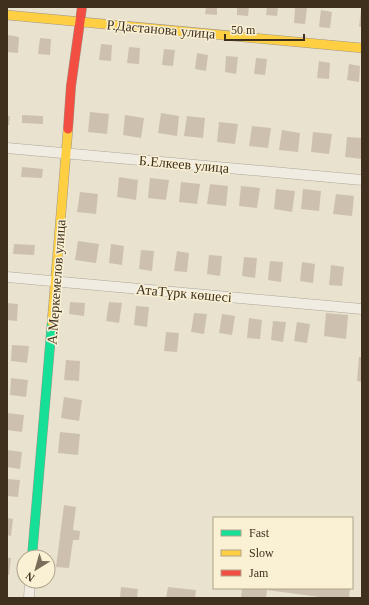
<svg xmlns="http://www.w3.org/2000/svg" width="369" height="605" font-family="Georgia,serif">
	<rect width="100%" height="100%" fill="#e9e2cf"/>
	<g fill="#cdc0af">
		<polygon points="206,7 217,7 217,15 205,14"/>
		<polygon points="237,7 249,7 248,16 237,15"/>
		<polygon points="267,7 278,7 277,16 266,15"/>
		<polygon points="295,7 307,8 305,24 294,23"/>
		<polygon points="321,10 332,12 330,28 319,27"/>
		<polygon points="361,11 362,11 362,27 359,27"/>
		<polygon points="8,35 19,37 18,53 7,52"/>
		<polygon points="40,38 51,39 50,55 38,54"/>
		<polygon points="101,44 112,45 111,61 99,60"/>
		<polygon points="129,47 140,48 139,64 127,63"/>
		<polygon points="164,49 175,50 173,66 162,65"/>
		<polygon points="197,53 208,55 206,71 195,69"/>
		<polygon points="226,56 238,57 236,74 225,72"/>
		<polygon points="256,58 267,59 265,75 254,74"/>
		<polygon points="319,61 330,63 329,79 317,78"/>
		<polygon points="349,64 360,66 359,82 347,80"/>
		<polygon points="90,112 109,114 107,134 88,132"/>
		<polygon points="161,113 179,116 177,136 158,133"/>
		<polygon points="22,115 43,116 43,124 22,123"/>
		<polygon points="125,115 144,118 141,138 123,135"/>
		<polygon points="7,116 10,116 9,125 7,125"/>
		<polygon points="187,116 205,118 203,138 184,136"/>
		<polygon points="219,122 238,124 235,144 217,142"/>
		<polygon points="252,126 271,128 268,148 249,146"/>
		<polygon points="282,130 300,133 298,152 279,150"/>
		<polygon points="313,132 332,134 329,154 311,152"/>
		<polygon points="347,137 362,138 362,159 345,157"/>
		<polygon points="22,167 43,169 42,178 21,177"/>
		<polygon points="119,177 138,180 136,200 117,197"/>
		<polygon points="150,178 169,180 166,200 148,198"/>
		<polygon points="181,182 200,184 197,204 179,202"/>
		<polygon points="210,184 228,186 226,206 207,204"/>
		<polygon points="241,186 260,188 257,208 239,206"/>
		<polygon points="276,189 295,191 292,212 274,209"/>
		<polygon points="303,189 321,191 319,211 301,209"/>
		<polygon points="80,192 98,194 96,214 77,212"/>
		<polygon points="336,194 354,196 352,216 333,214"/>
		<polygon points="78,241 99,244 96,263 75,260"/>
		<polygon points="14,244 35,245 34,255 13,254"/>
		<polygon points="111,244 124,246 122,265 109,263"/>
		<polygon points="141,250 154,251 152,271 139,269"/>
		<polygon points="177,251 189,253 187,272 174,271"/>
		<polygon points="209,255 222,256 220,276 207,274"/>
		<polygon points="244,257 257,258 255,278 242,276"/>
		<polygon points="270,261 283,262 281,282 268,280"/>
		<polygon points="302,262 315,264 313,283 300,281"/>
		<polygon points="331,265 344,267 342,286 329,285"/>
		<polygon points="70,302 85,303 84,316 69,314"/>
		<polygon points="109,302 122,303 119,323 106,321"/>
		<polygon points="7,303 18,304 17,321 7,320"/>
		<polygon points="136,306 149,307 147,327 134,325"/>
		<polygon points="194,313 207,314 204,334 191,332"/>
		<polygon points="326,313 348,315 346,339 324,336"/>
		<polygon points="222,314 235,316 232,335 219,333"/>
		<polygon points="249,318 262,320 260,339 247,338"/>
		<polygon points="273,321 286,322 283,342 271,340"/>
		<polygon points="297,322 310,324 307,343 294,341"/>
		<polygon points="166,332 179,333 177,352 164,351"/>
		<polygon points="12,345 29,346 27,363 11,361"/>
		<polygon points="359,357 362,357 362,382 357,381"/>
		<polygon points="66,360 80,361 79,381 64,380"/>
		<polygon points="11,378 28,380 26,397 10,395"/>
		<polygon points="64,397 82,400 79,421 61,418"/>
		<polygon points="7,413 24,415 22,432 7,430"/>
		<polygon points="60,432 80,434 78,455 58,453"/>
		<polygon points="7,450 22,452 20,469 7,467"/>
		<polygon points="7,479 20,480 18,497 7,496"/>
		<polygon points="64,505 76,507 73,530 80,531 79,540 73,540 69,568 56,567"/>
		<polygon points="7,518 13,519 11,536 7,535"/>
		<polygon points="7,558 11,558 9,575 7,575"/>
		<polygon points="121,587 138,589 137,598 120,598"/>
		<polygon points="168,587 196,590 195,598 166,598"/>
		<polygon points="242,588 350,588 349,598 327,598 267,590 266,598 241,598"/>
	</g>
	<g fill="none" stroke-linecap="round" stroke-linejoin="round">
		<g stroke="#aea797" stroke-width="11">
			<g id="street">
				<polyline points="7,148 362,180"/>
				<polyline points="7,277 362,309"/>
				<polyline points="29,598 30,581"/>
			</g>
		</g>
		<g stroke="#9e9688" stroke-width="10">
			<polyline id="fast" points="32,557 52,322"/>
		</g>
		<g stroke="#9e9688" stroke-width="10">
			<g id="slow">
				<polyline points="7,15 362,48"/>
				<polyline points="52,322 68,129"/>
			</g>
		</g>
		<g stroke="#9e9688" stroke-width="10">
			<polyline id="jam" points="68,129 71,86 82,7"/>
		</g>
		<use href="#street" stroke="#f0ece2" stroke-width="10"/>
		<use href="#fast" stroke="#16e098" stroke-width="9"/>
		<use href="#slow" stroke="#ffcf43" stroke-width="9"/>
		<use href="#jam" stroke="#f24e42" stroke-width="9"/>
	</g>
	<g text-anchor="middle" stroke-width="3" stroke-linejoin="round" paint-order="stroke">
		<g font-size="14" fill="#3f2f1d" stroke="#faf1d5">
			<text transform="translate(161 29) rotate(5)" y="5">Р.Дастанова улица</text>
			<text transform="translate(184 164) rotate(5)" y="5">Б.Елкеев улица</text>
			<text transform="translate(56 282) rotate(-86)" y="5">А.Меркемелов улица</text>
			<text transform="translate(184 293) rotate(5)" y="5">АтаТүрк көшесі</text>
		</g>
	</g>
	<rect width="369" height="605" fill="none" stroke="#3f2f1d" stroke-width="16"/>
	<rect x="213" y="517" width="140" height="72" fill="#faf1d5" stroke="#afa38b"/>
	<rect x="221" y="530" width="20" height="6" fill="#16e098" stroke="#afa38b"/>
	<text x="249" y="537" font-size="12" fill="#3f2f1d">Fast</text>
	<rect x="221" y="550" width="20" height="6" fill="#ffcf43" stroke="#afa38b"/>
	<text x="249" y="557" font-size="12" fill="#3f2f1d">Slow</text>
	<rect x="221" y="570" width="20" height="6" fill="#f24e42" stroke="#afa38b"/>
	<text x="249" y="577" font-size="12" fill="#3f2f1d">Jam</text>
	<g transform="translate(36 569) rotate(217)"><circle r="19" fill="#faf1d5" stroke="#afa38b"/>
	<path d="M0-3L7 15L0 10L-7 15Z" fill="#7a6e5b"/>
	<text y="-6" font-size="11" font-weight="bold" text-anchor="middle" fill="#3f2f1d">N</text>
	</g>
	<path d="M225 34v6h79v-6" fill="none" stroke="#3f2f1d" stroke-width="2"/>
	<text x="231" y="34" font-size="12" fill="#3f2f1d" stroke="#faf1d5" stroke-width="3" paint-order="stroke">50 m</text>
</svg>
